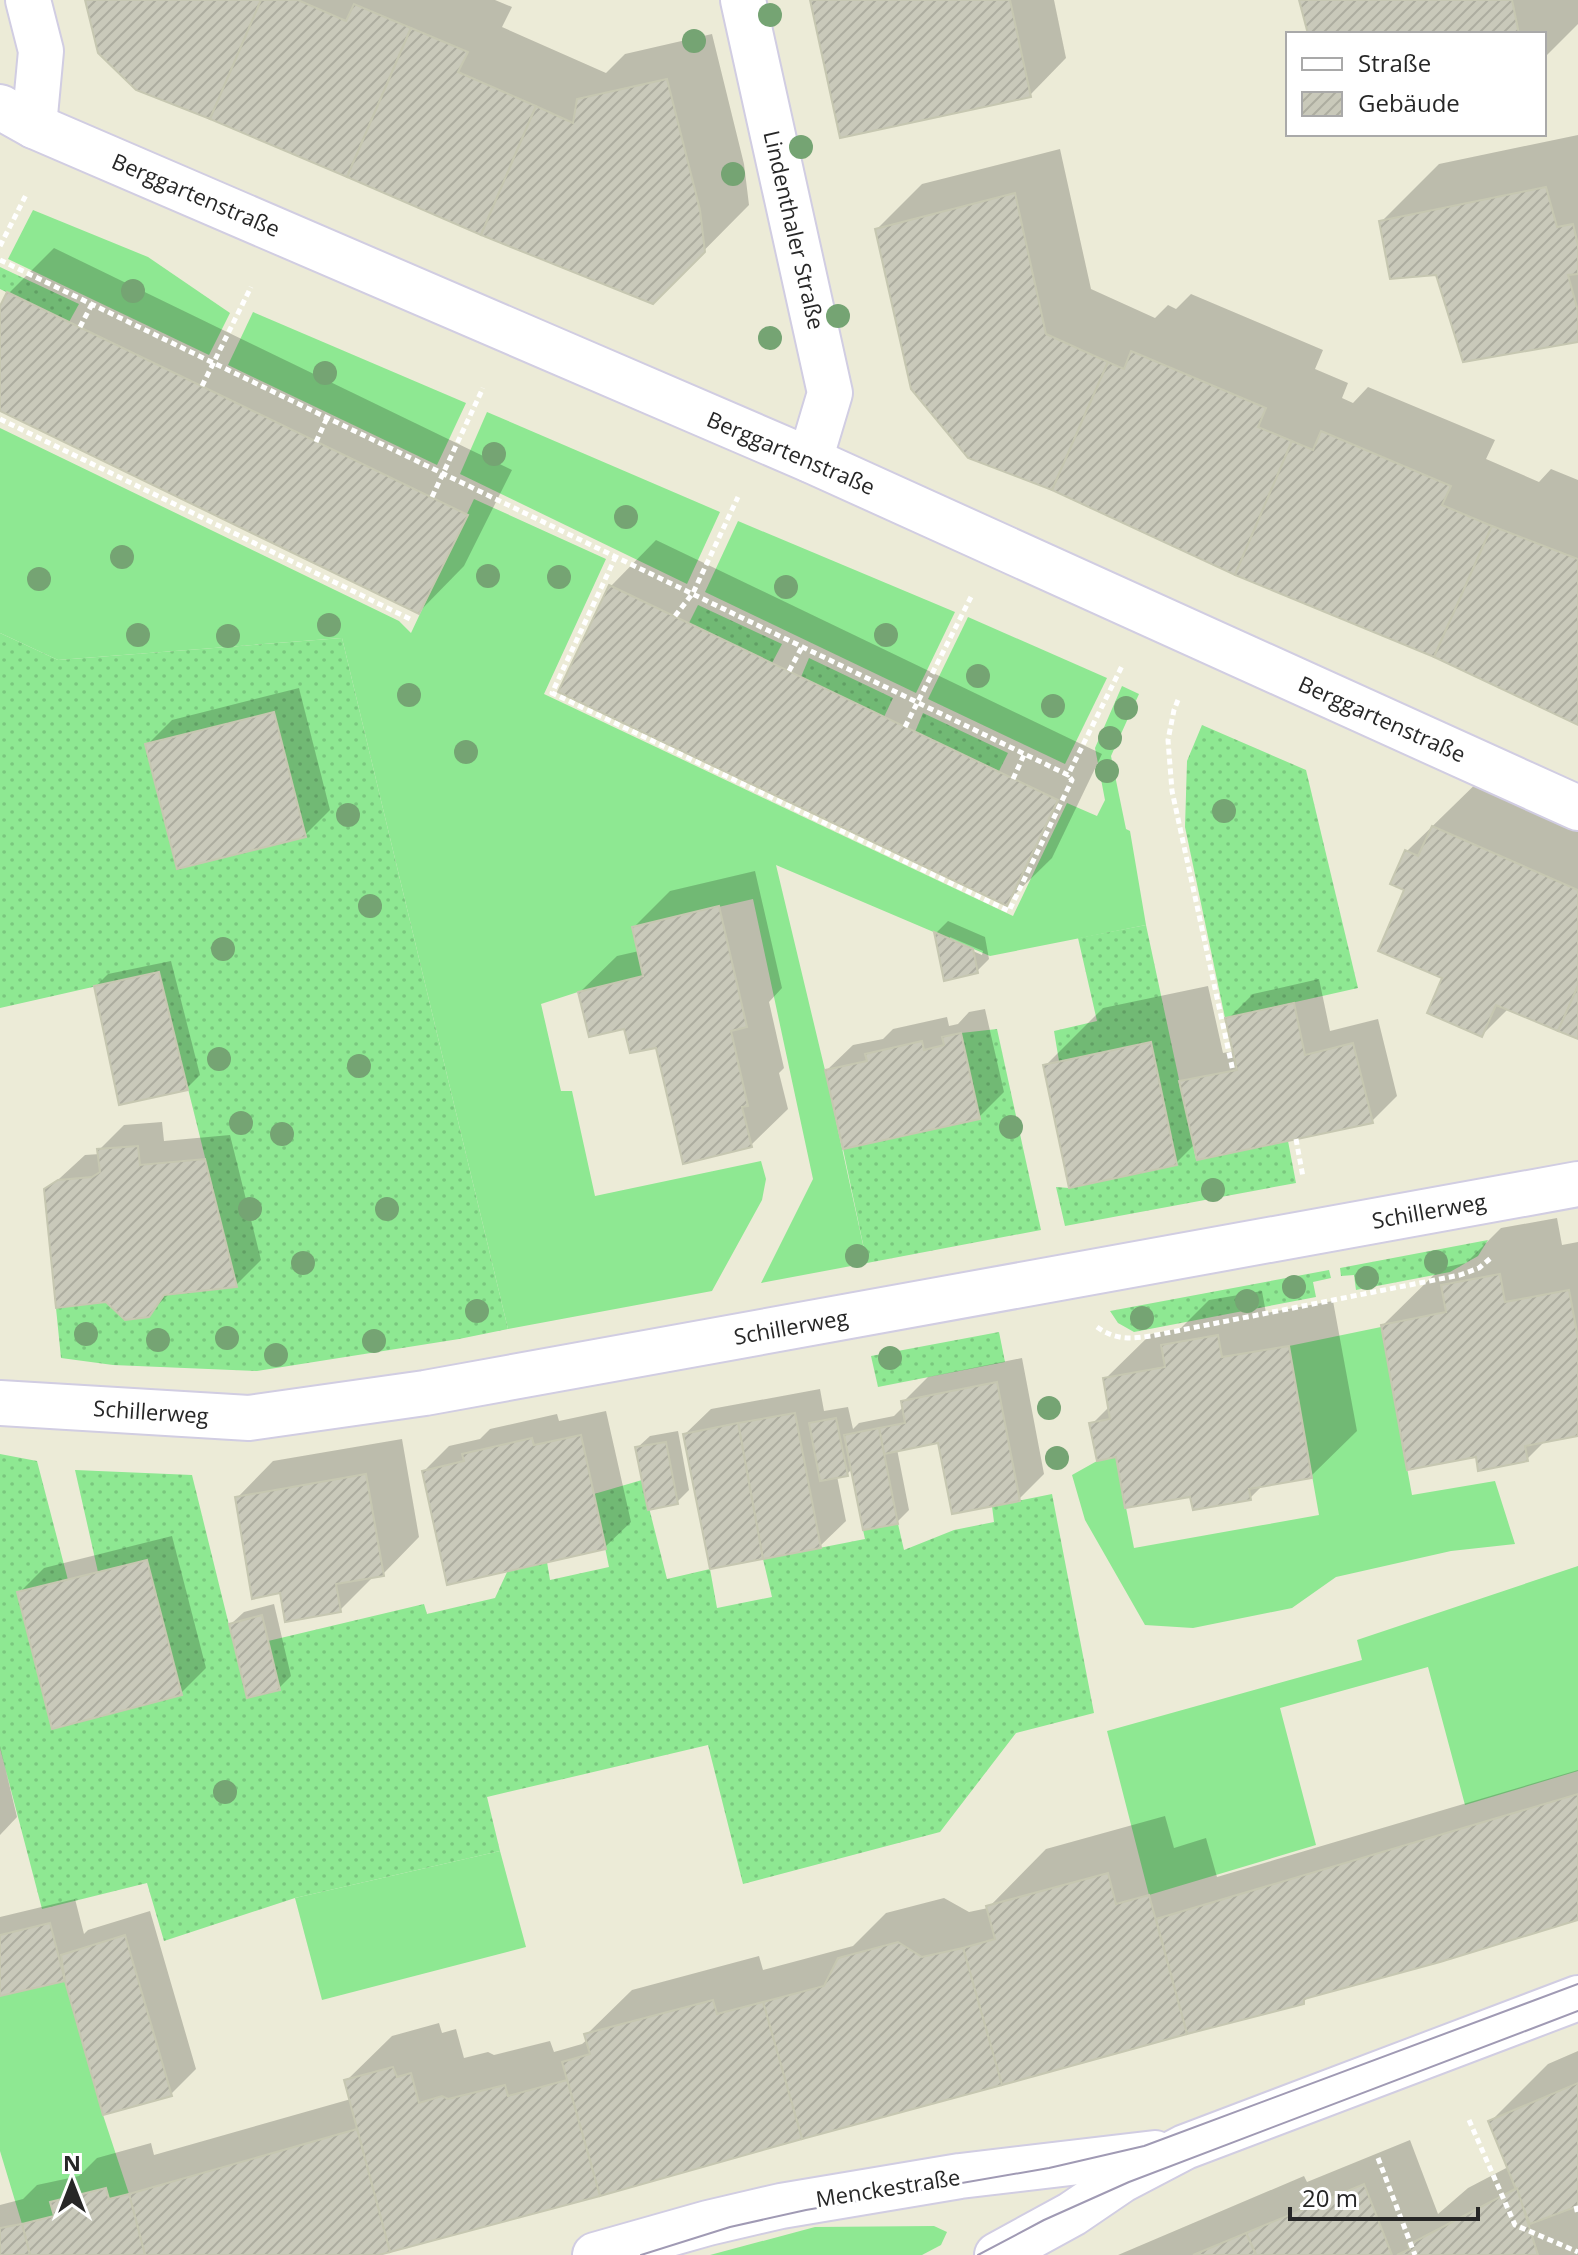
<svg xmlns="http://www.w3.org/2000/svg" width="1578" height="2255" font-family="'Open Sans',sans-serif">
	<defs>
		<pattern id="garden-dots" width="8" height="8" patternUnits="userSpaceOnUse" patternTransform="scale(2)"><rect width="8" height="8" fill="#8ee892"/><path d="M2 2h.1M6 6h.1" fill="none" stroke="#7ac77e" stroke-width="1.8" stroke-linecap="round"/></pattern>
		<pattern id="building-hatch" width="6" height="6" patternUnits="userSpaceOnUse" patternTransform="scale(2)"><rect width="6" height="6" fill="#c9c9ba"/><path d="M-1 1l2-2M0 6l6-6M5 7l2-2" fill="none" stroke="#adada0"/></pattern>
	</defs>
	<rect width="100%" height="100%" fill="#ecebd7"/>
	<g fill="#8ee892">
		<polygon points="33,210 148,257 230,313 209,355 8,259"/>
		<polygon points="253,312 466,403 437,465 228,365"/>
		<polygon points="487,412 720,512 687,584 460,474"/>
		<polygon points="0,428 399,621 411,633 474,499 606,559 544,694 1013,916 1067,803 1097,816 1105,800 1095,748 1122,686 1139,694 1111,756 1126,829 1130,831 1146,925 990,956 776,865 825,1070 867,1263 761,1283 813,1179 753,899 632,927 643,976 581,991 541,1004 561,1091 572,1091 595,1196 761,1161 766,1179 762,1200 712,1291 508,1329 342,638 58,660 0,633"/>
		<polygon points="738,521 955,612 916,693 705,592"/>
		<polygon points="968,617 1107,678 1065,764 928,699"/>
		<polygon points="1381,1327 1412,1495 1495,1481 1515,1544 1451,1551 1336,1577 1292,1608 1193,1628 1145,1625 1085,1520 1072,1475 1097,1461 1116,1457 1134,1548 1319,1515 1289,1346"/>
		<polygon points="1578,1566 1578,1771 1465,1805 1428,1667 1280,1708 1316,1845 1149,1895 1107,1731 1362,1660 1357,1640"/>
		<polygon points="500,1851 526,1947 322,2000 295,1898"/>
		<polygon points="65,1981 103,2115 129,2194 109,2199 105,2188 50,2202 54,2216 22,2224 0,2151 0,1996"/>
		<polygon points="934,2226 947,2232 941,2245 922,2255 710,2255 815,2227"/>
	</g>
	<g fill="url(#garden-dots)">
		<polygon points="0,267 79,304 69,322 0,289"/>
		<polygon points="698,605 782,644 772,663 689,623"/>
		<polygon points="0,633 58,660 342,638 508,1329 459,1339 257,1371 113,1365 61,1358 56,1308 106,1302 126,1320 149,1317 164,1295 237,1286 159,972 0,1008"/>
		<polygon points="809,658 893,698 884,717 801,677"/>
		<polygon points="923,713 1008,753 999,771 915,732"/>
		<polygon points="1202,725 1306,770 1358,988 1225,1018 1185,827 1187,761"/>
		<polygon points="1146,925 1196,1159 1288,1141 1296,1183 1065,1226 1056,1187 1069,1188 1177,1165 1151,1043 1059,1061 1054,1031 1097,1021 1078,938"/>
		<polygon points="997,1029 1041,1230 867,1263 843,1149 979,1119 961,1033"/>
		<polygon points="1488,1240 1478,1256 1450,1272 1356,1290 1354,1275 1341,1276 1340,1268"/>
		<polygon points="1329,1270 1331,1278 1313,1282 1316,1297 1134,1332 1118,1323 1110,1311"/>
		<polygon points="999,1332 1005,1362 878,1387 871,1356"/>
		<polygon points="0,1454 37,1461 68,1580 17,1593 52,1729 182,1695 147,1560 98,1572 75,1470 192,1475 247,1698 280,1690 268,1641 424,1604 427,1614 495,1598 508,1570 547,1562 550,1580 609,1567 594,1494 642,1480 667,1579 710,1569 717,1608 772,1597 763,1559 865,1539 863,1530 898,1524 904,1550 954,1530 994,1522 992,1506 1052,1494 1094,1713 1016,1733 940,1832 743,1884 708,1745 487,1797 500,1851 295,1898 164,1941 147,1883 42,1909 0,1748"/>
	</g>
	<g fill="#0003" fill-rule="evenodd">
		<polygon points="87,0 495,0 512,7 502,27 606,73 625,54 712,34 744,164 749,205 653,302"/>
		<polygon points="812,0 1054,0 1066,58 1030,95"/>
		<polygon points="1301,0 1578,0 1578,24 1544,58 1544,34 1310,34"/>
		<polygon points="1578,135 1578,339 1437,273 1381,222 1439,164"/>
		<polygon points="1060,149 1091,289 1155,318 1168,305 1176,309 1191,294 1323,350 1315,369 1348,383 1342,398 1353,403 1368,387 1495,440 1486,459 1539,482 1551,469 1578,480 1578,722 877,229 922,184"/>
		<polygon points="54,248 512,470 464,566 419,612 0,409 0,311 9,293"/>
		<polygon points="656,540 1102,754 1052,858 1006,903 611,586"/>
		<polygon points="299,688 330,810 305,835 147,745 172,720"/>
		<polygon points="1491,769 1578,807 1578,1037 1509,1008 1482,1035 1445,977 1407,889 1407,851"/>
		<polygon points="755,871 782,988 769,1002 784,1068 779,1073 788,1109 751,1145 657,1045 626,1026 580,992 617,956 639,951 634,927 670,891"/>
		<path d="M 948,921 L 985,937 L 989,959 L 977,971 L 946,979 L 936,933 ZM 950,937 L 983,951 L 982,955 L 950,941 Z"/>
		<polygon points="171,961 200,1075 187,1088 96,986 108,974"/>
		<polygon points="1319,979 1330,1031 1378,1019 1397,1096 1372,1121 1195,1144 1176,1163 1045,1066 1103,1008 1208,986 1223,1053 1235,1051 1228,1019 1253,994"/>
		<polygon points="985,1009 1004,1092 979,1117 827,1070 853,1045 883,1039 893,1029 947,1017 949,1026 958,1024 969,1012"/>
		<polygon points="162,1122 164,1141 230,1135 261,1260 236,1285 171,1292 148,1315 47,1190 85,1155 100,1154 99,1150 124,1125"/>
		<polygon points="1557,1218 1562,1245 1578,1242 1578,1434 1546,1440 1527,1459 1477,1455 1383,1325 1441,1268 1466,1263 1501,1228"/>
		<polygon points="1262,1291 1266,1313 1333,1301 1357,1431 1311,1476 1263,1485 1250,1498 1192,1495 1117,1455 1092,1424 1110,1406 1105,1379 1151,1334 1181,1328 1209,1300"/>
		<polygon points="1022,1358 1044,1474 1019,1499 940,1441 897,1449 909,1510 897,1522 853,1468 847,1474 837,1476 846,1521 820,1546 685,1434 711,1409 820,1389 824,1411 848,1407 853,1429 859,1423 894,1416 904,1406 903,1402 928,1377"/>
		<polygon points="606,1411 631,1522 605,1547 424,1471 449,1446 480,1439 490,1429 557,1414 559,1421"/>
		<polygon points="678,1431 689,1490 677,1502 637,1448 650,1436"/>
		<polygon points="402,1439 419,1537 383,1574 375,1575 340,1610 282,1591 237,1498 273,1461"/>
		<polygon points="172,1536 206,1668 181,1693 19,1593 44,1568"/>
		<polygon points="274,1604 291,1676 279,1688 231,1624 244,1612"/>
		<polygon points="0,1746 17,1817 0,1835"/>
		<polygon points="1578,1770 1578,1917 1311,1995 1303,2002 371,2255 0,2255 0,2205 23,2199 37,2185 79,2176 97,2158 151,2143 154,2155 351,2099 346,2081 392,2036 439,2023 442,2033 456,2029 464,2058 488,2052 494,2055 550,2041 554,2052 582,2044 588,2039 586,2035 632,1990 759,1956 763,1970 853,1946 886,1913 944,1898 969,1912 988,1908 1046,1849 1165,1816 1174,1848 1206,1838 1217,1877"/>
		<polygon points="75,1899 84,1934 88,1930 150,1911 196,2069 171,2094 67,1978 0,1994 0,1917"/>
		<polygon points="1578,2051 1578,2255 1118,2255 1304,2176 1307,2182 1410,2140 1438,2214 1468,2188 1510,2166 1490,2122 1548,2064"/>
	</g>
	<g fill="url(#building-hatch)" stroke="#c6c7b1" stroke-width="2">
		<polygon points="85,0 261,0 210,119 136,90 98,53"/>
		<polygon points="261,0 298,0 346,21 354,4 411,28 347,177 210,119"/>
		<polygon points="810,0 1010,0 1031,97 840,138"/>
		<polygon points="1299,0 1512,0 1519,34 1308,34"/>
		<polygon points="411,28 468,52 458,72 536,106 481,235 347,177"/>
		<polygon points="667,79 700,210 705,252 653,304 481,235 536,106 573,123 577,99"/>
		<polygon points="1546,187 1557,227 1573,224 1578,245 1578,274 1568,275 1578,311 1578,342 1463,362 1436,275 1390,279 1379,221"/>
		<polygon points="1015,193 1046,334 1108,362 1052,490 968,458 911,389 875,229"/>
		<polygon points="7,292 468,515 419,614 0,411 0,306"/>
		<polygon points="1131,351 1266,408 1258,427 1292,441 1235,575 1052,490 1108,362 1124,369"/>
		<polygon points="1321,431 1451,486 1442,505 1492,526 1434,657 1235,575 1292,441 1313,450"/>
		<polygon points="1492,526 1578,559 1578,725 1434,657"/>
		<polygon points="609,585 1058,800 1007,906 558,692"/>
		<polygon points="274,712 306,837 177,869 145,744"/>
		<polygon points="1432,826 1578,890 1578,986 1558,1031 1496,1005 1482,1037 1427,1013 1442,978 1378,951 1404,890 1390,884 1405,850 1418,856"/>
		<polygon points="719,906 747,1027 731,1031 748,1106 742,1107 752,1147 683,1164 656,1048 630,1053 624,1029 589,1037 578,992 643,976 632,927"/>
		<polygon points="934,932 973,949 978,973 944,981"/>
		<polygon points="159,972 188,1090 119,1105 94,986"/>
		<polygon points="1578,986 1578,1039 1558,1031"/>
		<polygon points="1294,1003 1305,1055 1353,1043 1373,1123 1197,1160 1179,1081 1237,1070 1225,1018"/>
		<polygon points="961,1033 980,1119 843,1149 825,1070 867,1061 865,1054 922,1041 924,1050 944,1045 942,1037"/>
		<polygon points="1151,1042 1177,1165 1069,1188 1043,1065"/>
		<polygon points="138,1146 140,1165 205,1159 237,1287 164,1295 149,1317 125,1320 106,1302 56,1308 44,1189 58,1180 92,1177 100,1172 97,1149"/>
		<polygon points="1500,1274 1505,1302 1569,1290 1578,1338 1578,1436 1525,1446 1528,1461 1478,1471 1476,1457 1407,1470 1381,1325 1446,1312 1441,1285"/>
		<polygon points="1218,1335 1222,1357 1289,1346 1312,1478 1249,1489 1251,1500 1193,1510 1190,1497 1125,1508 1116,1457 1097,1461 1089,1423 1110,1419 1103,1378 1165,1367 1161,1345"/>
		<polygon points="997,1382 1020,1501 952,1514 938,1443 884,1454 879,1428 905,1423 901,1401"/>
		<polygon points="795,1413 821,1548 763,1559 738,1423"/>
		<polygon points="836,1418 848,1476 820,1481 809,1423"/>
		<polygon points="738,1423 763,1559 710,1569 683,1434"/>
		<polygon points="879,1428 898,1524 863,1530 844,1435"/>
		<polygon points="581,1435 606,1549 447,1585 422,1471 464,1461 462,1454 532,1438 534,1445"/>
		<polygon points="666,1442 678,1504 648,1510 635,1447"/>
		<polygon points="366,1474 384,1576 336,1584 341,1612 285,1622 280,1593 252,1599 235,1497"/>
		<polygon points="147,1560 182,1695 52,1729 17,1592"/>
		<polygon points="262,1615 280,1690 247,1698 229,1624"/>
		<polygon points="1578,1794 1578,1920 1440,1962 1304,1999 1304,2004 1187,2034 1156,1919"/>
		<polygon points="1108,1873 1116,1904 1149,1895 1187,2034 1002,2085 963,1948 995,1939 986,1906"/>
		<polygon points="50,1923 65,1981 0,1996 0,1935"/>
		<polygon points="125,1935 172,2096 103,2115 65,1981 61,1955"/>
		<polygon points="898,1942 922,1957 963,1948 1002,2085 802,2139 763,2002 824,1986 838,1958"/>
		<polygon points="713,2000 717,2014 763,2002 802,2139 600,2196 562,2062 590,2054 584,2034"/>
		<polygon points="393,2067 397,2077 411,2073 419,2103 442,2096 448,2099 505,2085 508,2096 567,2080 600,2196 390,2252 344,2080"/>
		<polygon points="1578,2083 1578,2206 1530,2224 1488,2121"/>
		<polygon points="357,2129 390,2252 379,2255 145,2255 129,2194"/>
		<polygon points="1364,2184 1392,2255 1256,2255 1246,2233"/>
		<polygon points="106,2188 109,2199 129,2194 145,2255 30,2255 22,2224 54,2216 50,2202"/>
		<polygon points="1517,2188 1538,2255 1397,2255 1410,2249 1408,2245"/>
		<polygon points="22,2224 30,2255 0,2255 0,2228"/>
		<polygon points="1246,2233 1256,2255 1193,2255"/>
	</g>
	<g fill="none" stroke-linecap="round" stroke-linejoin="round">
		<g stroke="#d1cde2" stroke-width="48">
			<g id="street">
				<polyline points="28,0 41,51 34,126"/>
				<polyline points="743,0 830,393 810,460"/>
				<polyline points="0,107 34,126 810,460 1578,808"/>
				<polyline points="0,1403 249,1418 425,1393 1578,1184"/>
				<polyline points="595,2255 708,2223 781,2206 960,2176 1155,2153"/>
				<polyline points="997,2255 1072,2214 1122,2180 1185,2147 1578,1998"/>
			</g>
		</g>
		<g stroke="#fff" stroke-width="5" stroke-dasharray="6 4" stroke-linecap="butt">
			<polyline points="0,246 27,193"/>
			<polyline points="0,260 1068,775 1123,664"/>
			<polyline points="80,327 92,304"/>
			<polyline points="202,386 251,287"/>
			<polyline points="0,419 410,619"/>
			<polyline points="316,442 327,418"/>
			<polyline points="432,497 483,388"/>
			<polyline points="616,556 552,693 1009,911 1072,780 1068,775"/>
			<polyline points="675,616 693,593 738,497"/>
			<polyline points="789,671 802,647"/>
			<polyline points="1178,700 1174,710 1168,740 1172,791 1233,1071"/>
			<polyline points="905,727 971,597"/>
			<polyline points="1013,779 1024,755"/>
			<polyline points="1296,1139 1303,1177"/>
			<path d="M 1097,1327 C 1116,1341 1134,1339 1156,1335 L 1460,1275 L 1479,1268 L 1492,1257"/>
			<polyline points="1469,2120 1515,2225 1578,2252"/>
			<polyline points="1378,2158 1415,2255"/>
			<polyline points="1576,2206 1578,2215"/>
		</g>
		<use href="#street" stroke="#fff" stroke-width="44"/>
		<g stroke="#a09ab4" stroke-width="2">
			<polyline points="641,2255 730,2227 806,2210 1049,2168 1144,2146 1578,1984"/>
			<polyline points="978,2255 1044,2220 1129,2182 1578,2011"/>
		</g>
	</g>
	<g fill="#75a473">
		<circle cx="770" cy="15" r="12"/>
		<circle cx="694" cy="41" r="12"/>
		<circle cx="801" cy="147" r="12"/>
		<circle cx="733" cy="174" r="12"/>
		<circle cx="133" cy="291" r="12"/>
		<circle cx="838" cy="316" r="12"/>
		<circle cx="770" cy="338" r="12"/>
		<circle cx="325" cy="373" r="12"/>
		<circle cx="494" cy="454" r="12"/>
		<circle cx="626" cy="517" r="12"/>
		<circle cx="122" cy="557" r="12"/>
		<circle cx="488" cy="576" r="12"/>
		<circle cx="559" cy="577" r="12"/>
		<circle cx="39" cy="579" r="12"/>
		<circle cx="786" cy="587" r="12"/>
		<circle cx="329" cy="625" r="12"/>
		<circle cx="138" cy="635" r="12"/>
		<circle cx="886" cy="635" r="12"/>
		<circle cx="228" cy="636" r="12"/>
		<circle cx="978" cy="676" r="12"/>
		<circle cx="409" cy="695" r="12"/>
		<circle cx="1053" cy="706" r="12"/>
		<circle cx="1126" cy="708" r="12"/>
		<circle cx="1110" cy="738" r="12"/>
		<circle cx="466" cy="752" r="12"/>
		<circle cx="1107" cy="771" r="12"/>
		<circle cx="1224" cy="811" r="12"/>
		<circle cx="348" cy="815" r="12"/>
		<circle cx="370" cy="906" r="12"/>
		<circle cx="223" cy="949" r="12"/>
		<circle cx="219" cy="1059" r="12"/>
		<circle cx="359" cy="1066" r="12"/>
		<circle cx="241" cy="1123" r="12"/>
		<circle cx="1011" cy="1127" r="12"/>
		<circle cx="282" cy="1134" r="12"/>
		<circle cx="1213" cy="1190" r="12"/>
		<circle cx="250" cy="1209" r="12"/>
		<circle cx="387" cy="1209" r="12"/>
		<circle cx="857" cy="1256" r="12"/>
		<circle cx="1436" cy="1262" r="12"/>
		<circle cx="303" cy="1263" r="12"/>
		<circle cx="1367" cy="1278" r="12"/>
		<circle cx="1294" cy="1287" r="12"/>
		<circle cx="1247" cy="1301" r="12"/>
		<circle cx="477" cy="1311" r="12"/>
		<circle cx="1142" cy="1318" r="12"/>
		<circle cx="86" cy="1334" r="12"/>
		<circle cx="227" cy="1338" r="12"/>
		<circle cx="158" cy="1340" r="12"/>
		<circle cx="374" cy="1341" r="12"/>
		<circle cx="276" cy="1355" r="12"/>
		<circle cx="890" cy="1358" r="12"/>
		<circle cx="1049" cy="1408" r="12"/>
		<circle cx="1057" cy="1458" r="12"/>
		<circle cx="225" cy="1792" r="12"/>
	</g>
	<g text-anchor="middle" stroke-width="6" stroke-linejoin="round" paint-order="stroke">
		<g font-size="22" fill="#272727" stroke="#fff">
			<text transform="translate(196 195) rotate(23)" y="8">Berggartenstraße</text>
			<text transform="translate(794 230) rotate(77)" y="8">Lindenthaler Straße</text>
			<text transform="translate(791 453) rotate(23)" y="8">Berggartenstraße</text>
			<text transform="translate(1382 719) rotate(24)" y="8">Berggartenstraße</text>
			<text transform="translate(1429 1211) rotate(-10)" y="8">Schillerweg</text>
			<text transform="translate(791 1327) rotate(-10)" y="8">Schillerweg</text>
			<text transform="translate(151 1412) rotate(4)" y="8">Schillerweg</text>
			<text transform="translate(888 2188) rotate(-9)" y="8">Menckestraße</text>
		</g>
	</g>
	<rect x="1286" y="32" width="260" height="104" fill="#ffffff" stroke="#a9a9a9" stroke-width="2"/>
	<rect x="1302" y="58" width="40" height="12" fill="#ffffff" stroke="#a9a9a9" stroke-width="2"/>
	<text x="1358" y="72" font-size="24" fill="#272727">Straße</text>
	<rect x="1302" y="92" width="40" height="24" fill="url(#building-hatch)" stroke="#a9a9a9" stroke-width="2"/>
	<text x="1358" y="112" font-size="24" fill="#272727">Gebäude</text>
	<g transform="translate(72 2183)" stroke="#ffffff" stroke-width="6" paint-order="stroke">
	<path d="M0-6L14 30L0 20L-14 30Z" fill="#272727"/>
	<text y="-12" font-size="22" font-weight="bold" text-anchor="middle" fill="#272727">N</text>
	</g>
	<path d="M1290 2207v12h188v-12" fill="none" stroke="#272727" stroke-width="4"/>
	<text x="1302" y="2207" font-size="24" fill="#272727" stroke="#ffffff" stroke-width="6" paint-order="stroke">20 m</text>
</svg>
